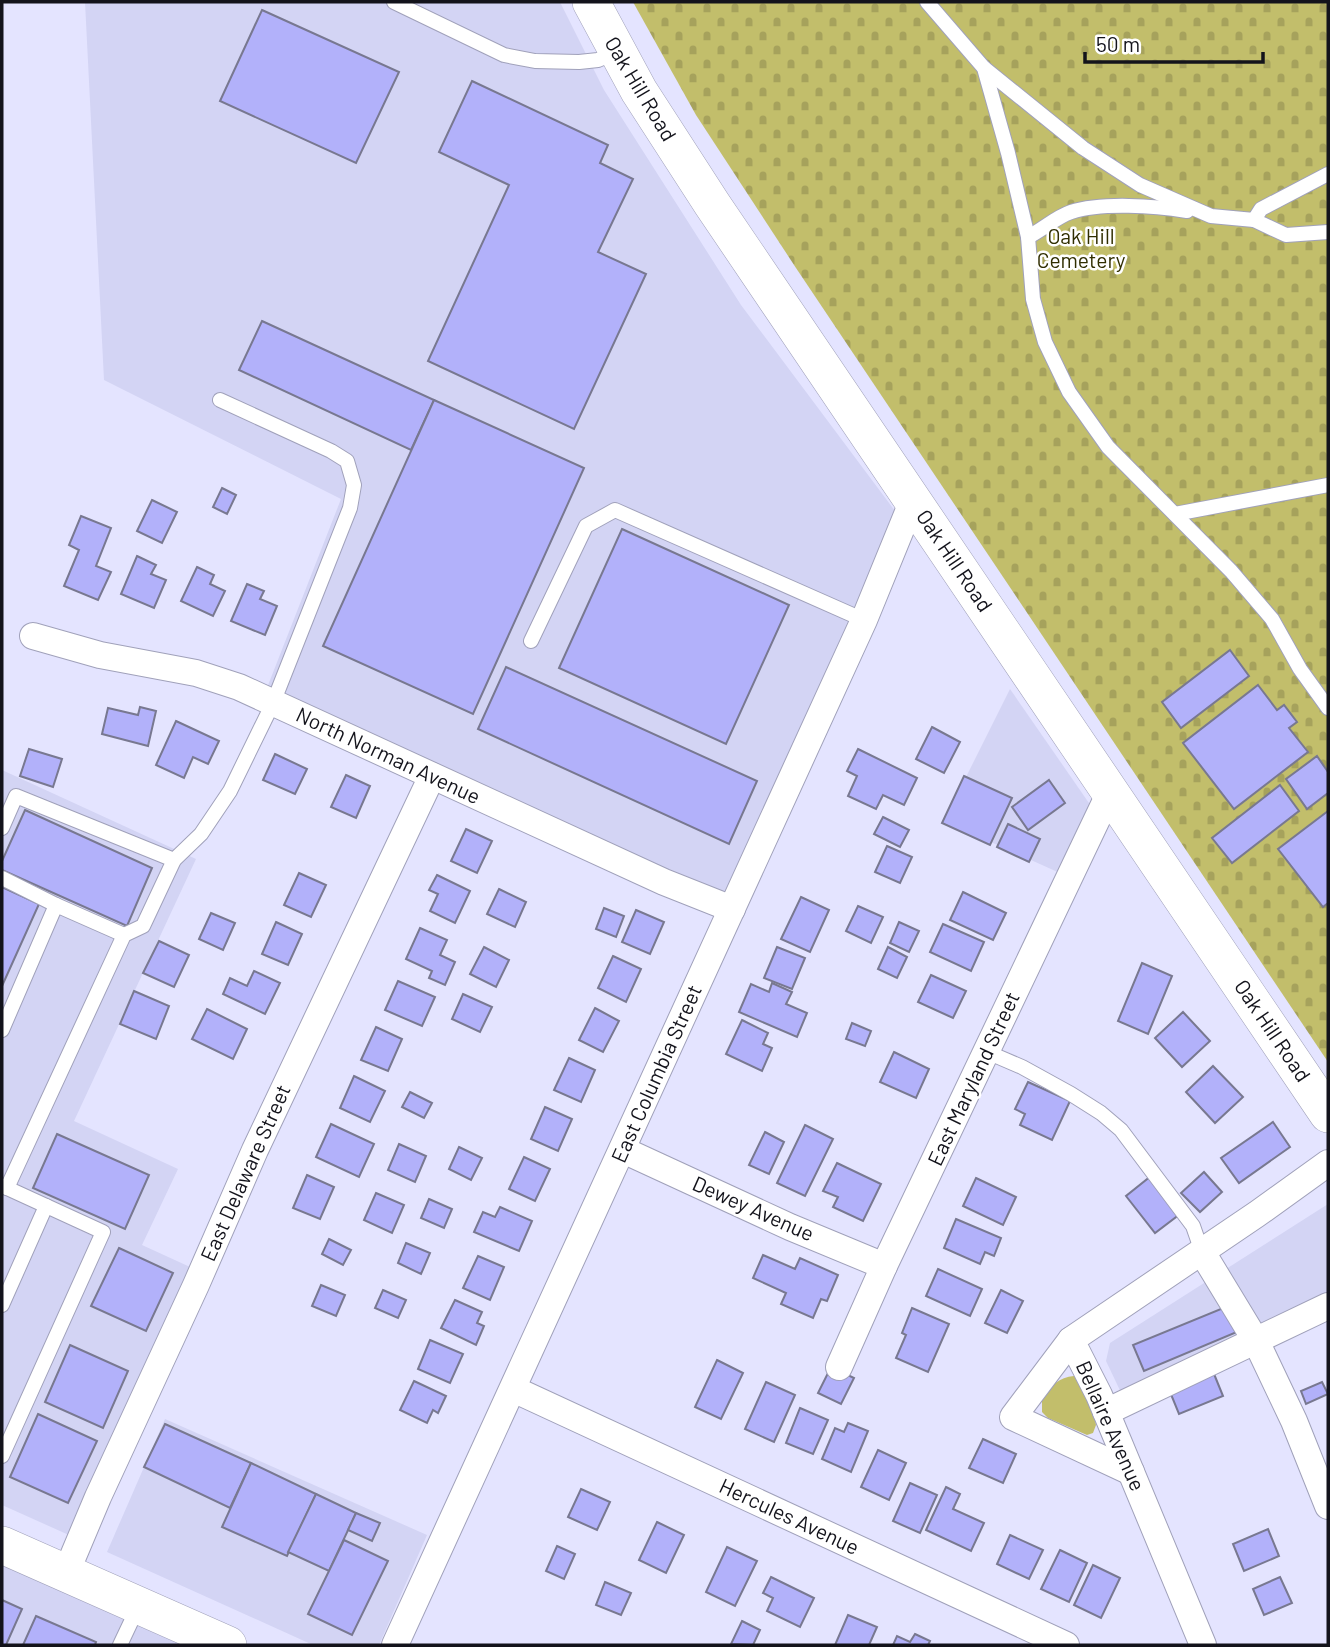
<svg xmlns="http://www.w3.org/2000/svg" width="1330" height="1647" font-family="Barlow,sans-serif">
	<defs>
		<pattern id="cemetery-stones" width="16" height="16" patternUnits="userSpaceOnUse" patternTransform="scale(1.75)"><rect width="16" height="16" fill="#c2be6b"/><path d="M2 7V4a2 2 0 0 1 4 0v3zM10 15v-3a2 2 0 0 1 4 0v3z" fill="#a6a25c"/></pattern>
	</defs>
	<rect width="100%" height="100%" fill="#e4e4ff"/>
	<g fill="#d3d4f4">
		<polygon points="85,2 560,2 604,90 741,305 904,523 732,909 263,698 341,499 104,380"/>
		<polygon points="1010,689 1091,806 1062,874 944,821"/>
		<polygon points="2,770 196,859 74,1121 178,1169 142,1245 201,1272 80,1540 2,1505"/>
		<polygon points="1328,1204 1328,1309 1126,1403 1106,1361 1110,1343"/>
		<polygon points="165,1419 427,1535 379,1645 313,1645 107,1552"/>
		<polygon points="2,1565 182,1645 2,1645"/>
	</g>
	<path fill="#c2be6b" d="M 1074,1376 L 1079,1380 L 1095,1419 L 1096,1425 L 1093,1433 L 1087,1435 L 1048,1418 L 1042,1412 L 1042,1396 C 1051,1386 1059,1377 1074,1376 Z"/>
	<polygon fill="url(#cemetery-stones)" points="633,2 1328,2 1328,1062 796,268 696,115"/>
	<g fill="#b2b1fa" stroke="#787890" stroke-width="2">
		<polygon points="262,10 399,72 356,163 220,101"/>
		<polygon points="472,81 608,145 600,163 633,179 598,252 646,274 574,429 428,361 509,185 439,152"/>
		<polygon points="262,321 434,400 411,450 239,370"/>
		<polygon points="434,400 584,468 473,714 323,646"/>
		<polygon points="222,488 236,495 227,514 213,507"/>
		<polygon points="152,500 177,512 162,543 137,531"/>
		<polygon points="81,516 111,528 96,566 111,572 98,600 64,586 79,550 69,545"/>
		<polygon points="622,529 789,605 726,744 559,668"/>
		<polygon points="137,556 156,565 151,574 166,580 154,608 121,594"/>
		<polygon points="197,567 214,575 210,584 225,591 213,616 181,601"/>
		<polygon points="247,584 264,591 260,599 277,606 265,635 231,621"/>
		<polygon points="1230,650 1249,676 1181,728 1162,702"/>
		<polygon points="506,667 757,781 729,844 478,729"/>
		<polygon points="1258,685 1277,710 1284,705 1297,722 1289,728 1308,752 1234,809 1183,743"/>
		<polygon points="140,707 156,711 148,746 102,734 108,708 138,715"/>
		<polygon points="176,721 219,741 208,764 193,757 184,778 156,765"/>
		<polygon points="932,727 960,742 944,773 916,759"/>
		<polygon points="29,749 62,759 53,787 20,776"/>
		<polygon points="858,749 917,778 904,805 883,795 876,809 848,796 857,776 847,771"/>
		<polygon points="275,754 307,769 295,794 263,780"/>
		<polygon points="1317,756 1328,772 1328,793 1307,809 1286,779"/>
		<polygon points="346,775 370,786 356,818 331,807"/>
		<polygon points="964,776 1012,798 990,845 942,823"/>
		<polygon points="1049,780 1065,803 1028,830 1012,807"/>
		<polygon points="1280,785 1299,811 1232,863 1212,838"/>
		<polygon points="25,810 152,868 127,926 2,870 2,861"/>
		<polygon points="1328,811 1328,903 1323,907 1278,849"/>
		<polygon points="883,817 909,830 900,847 874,834"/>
		<polygon points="1008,824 1040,839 1029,862 997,847"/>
		<polygon points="466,829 492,841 477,873 451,861"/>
		<polygon points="887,846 912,857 900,883 875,872"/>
		<polygon points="299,873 326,885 311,917 284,905"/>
		<polygon points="437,875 470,891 455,923 430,911 438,894 429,890"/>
		<polygon points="2,887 39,904 2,986"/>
		<polygon points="499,889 526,902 515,927 487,914"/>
		<polygon points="963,892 1006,913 993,940 950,920"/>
		<polygon points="801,897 829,910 810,952 781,939"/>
		<polygon points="858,906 883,917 871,943 846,931"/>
		<polygon points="604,908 624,916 616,937 596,929"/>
		<polygon points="636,910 664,922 650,954 622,942"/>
		<polygon points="211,913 235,923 223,950 199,939"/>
		<polygon points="276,922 302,934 288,965 262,954"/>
		<polygon points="899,922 919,931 909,952 890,943"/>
		<polygon points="943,924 984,942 971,971 930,952"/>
		<polygon points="420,928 447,940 440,955 455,962 445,985 429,978 432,971 406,959"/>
		<polygon points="159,941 189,955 174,987 143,973"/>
		<polygon points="484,947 509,960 496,987 470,974"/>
		<polygon points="777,947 805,958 792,989 764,978"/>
		<polygon points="888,947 907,957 897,978 878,969"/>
		<polygon points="613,956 641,969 626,1002 598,988"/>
		<polygon points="1142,963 1172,976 1148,1034 1118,1021"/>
		<polygon points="254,971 280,983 265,1014 223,994 230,978 247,986"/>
		<polygon points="931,975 966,991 953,1018 918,1002"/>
		<polygon points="398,981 435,997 422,1026 385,1010"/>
		<polygon points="772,983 792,992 786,1004 807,1013 797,1037 739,1012 751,984 769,992"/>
		<polygon points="134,991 169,1006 156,1039 120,1024"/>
		<polygon points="463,994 492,1007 480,1032 452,1019"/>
		<polygon points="595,1008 619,1021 603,1052 579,1040"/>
		<polygon points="207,1009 247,1029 233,1059 192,1039"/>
		<polygon points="1183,1012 1210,1041 1182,1067 1155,1038"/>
		<polygon points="742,1020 768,1033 763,1044 772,1048 762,1071 726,1054"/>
		<polygon points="852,1023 871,1031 865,1046 846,1039"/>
		<polygon points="376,1027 402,1039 388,1071 361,1060"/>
		<polygon points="894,1052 929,1069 916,1098 880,1082"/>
		<polygon points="569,1058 595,1070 581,1102 554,1090"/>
		<polygon points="1213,1066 1243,1097 1215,1123 1186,1092"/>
		<polygon points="354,1076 385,1091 370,1122 340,1108"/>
		<polygon points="1028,1082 1070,1101 1052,1140 1020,1125 1025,1114 1015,1109"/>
		<polygon points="410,1092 432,1103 424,1118 402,1107"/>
		<polygon points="545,1107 572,1119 558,1151 531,1139"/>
		<polygon points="1273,1122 1290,1147 1239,1183 1221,1158"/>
		<polygon points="331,1124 374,1144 359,1177 316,1157"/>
		<polygon points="805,1125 833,1139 805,1196 777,1183"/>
		<polygon points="765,1132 784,1142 769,1174 749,1165"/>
		<polygon points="57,1134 149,1175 125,1229 33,1188"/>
		<polygon points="399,1144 426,1156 415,1182 388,1170"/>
		<polygon points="459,1147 482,1158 471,1180 449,1169"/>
		<polygon points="524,1157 550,1169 535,1201 509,1189"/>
		<polygon points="837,1163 881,1184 863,1221 833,1207 838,1197 823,1191"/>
		<polygon points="1204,1172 1222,1192 1200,1212 1181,1193"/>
		<polygon points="307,1175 334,1187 320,1219 293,1208"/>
		<polygon points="1151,1176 1180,1214 1155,1233 1126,1196"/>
		<polygon points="976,1178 1016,1197 1003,1225 963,1206"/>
		<polygon points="376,1193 404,1205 392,1233 364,1220"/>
		<polygon points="429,1199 452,1209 444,1228 421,1218"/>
		<polygon points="500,1207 532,1221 519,1251 474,1232 483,1212 495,1217"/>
		<polygon points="956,1219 1001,1238 994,1256 985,1252 980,1264 944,1248"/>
		<polygon points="329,1239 351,1250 343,1265 322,1254"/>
		<polygon points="406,1243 430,1253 421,1274 398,1263"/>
		<polygon points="119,1248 173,1273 146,1331 91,1306"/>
		<polygon points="763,1255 795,1269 800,1258 838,1275 827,1301 821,1299 813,1318 781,1304 786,1293 753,1278"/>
		<polygon points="478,1256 504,1267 490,1300 463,1288"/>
		<polygon points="938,1269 982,1289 970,1316 926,1296"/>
		<polygon points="321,1285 345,1295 336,1316 312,1306"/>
		<polygon points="383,1290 406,1300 398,1318 375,1308"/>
		<polygon points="1001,1290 1023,1301 1007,1333 985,1323"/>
		<polygon points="455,1300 482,1312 477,1323 484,1326 476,1345 441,1328"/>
		<polygon points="1233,1304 1244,1329 1144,1371 1133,1345"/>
		<polygon points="912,1308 949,1324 928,1372 896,1358 906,1335 902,1333"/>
		<polygon points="430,1340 463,1354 450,1383 418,1369"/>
		<polygon points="70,1345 128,1371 103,1428 45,1402"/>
		<polygon points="717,1360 743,1373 721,1419 695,1407"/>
		<polygon points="831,1367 854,1378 841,1404 818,1393"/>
		<polygon points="1212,1369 1223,1396 1179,1414 1168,1387"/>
		<polygon points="414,1381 446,1396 438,1413 433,1410 427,1423 400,1410"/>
		<polygon points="766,1382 795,1395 774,1442 745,1429"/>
		<polygon points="1322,1382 1328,1394 1306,1404 1301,1391"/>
		<polygon points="800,1408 828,1420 813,1454 786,1443"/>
		<polygon points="38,1414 97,1441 68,1503 10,1477"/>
		<polygon points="848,1423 868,1431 851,1472 822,1459 835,1428 844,1432"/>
		<polygon points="165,1424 251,1463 230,1508 144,1467"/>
		<polygon points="983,1439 1016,1454 1003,1483 969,1468"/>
		<polygon points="878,1450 906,1463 889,1500 861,1487"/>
		<polygon points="251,1463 316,1494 287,1556 222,1527"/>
		<polygon points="910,1483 937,1495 920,1533 893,1521"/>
		<polygon points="946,1487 960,1494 953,1509 984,1523 971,1551 926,1530"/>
		<polygon points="581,1489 610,1502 597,1530 568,1517"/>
		<polygon points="316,1494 356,1513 329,1571 288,1552"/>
		<polygon points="356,1513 380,1523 372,1541 348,1530"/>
		<polygon points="657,1522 684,1535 666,1573 639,1560"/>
		<polygon points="1268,1529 1279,1556 1244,1571 1233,1544"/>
		<polygon points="1010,1535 1043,1550 1029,1579 997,1564"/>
		<polygon points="344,1540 388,1561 352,1635 308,1614"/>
		<polygon points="557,1546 575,1554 564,1579 546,1571"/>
		<polygon points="727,1547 757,1561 735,1606 706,1592"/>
		<polygon points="1060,1550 1087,1563 1069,1602 1041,1589"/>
		<polygon points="1093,1565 1120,1578 1101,1618 1074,1605"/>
		<polygon points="771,1577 814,1598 800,1627 767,1611 773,1598 763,1593"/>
		<polygon points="1280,1577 1292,1603 1264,1615 1253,1589"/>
		<polygon points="605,1582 631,1593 621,1615 596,1605"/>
		<polygon points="2,1600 22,1609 6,1645 2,1645"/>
		<polygon points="848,1615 877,1627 869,1645 835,1645"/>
		<polygon points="36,1616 96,1642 95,1645 23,1645"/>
		<polygon points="742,1621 760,1630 753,1645 731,1644"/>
		<polygon points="915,1634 930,1641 928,1645 893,1645 897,1636 910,1642"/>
	</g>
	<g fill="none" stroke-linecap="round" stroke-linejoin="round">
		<g stroke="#a0a1ba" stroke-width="16">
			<g id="lane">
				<polyline points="394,2 504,55 535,61 579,62 598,60 616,52"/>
				<polyline points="927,2 984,68 1008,153 1028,237 1033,299 1045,342 1069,392 1108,447 1231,571 1272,619 1300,669 1328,708"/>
				<polyline points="984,68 1083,148 1140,185 1211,216 1254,220 1261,209 1328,174"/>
				<polyline points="1254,220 1286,235 1328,232"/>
				<path d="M 1028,237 C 1042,230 1056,217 1071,212 C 1102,202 1155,206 1187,211"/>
				<polyline points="1175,514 1328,485"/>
				<polyline points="531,641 586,526 615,510 864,620"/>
				<polyline points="2,828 16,796 174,860"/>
				<polyline points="2,878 56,905"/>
				<polyline points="2,1030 56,905 124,935"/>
				<polyline points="987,1052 1022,1067 1071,1094 1101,1113 1121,1130 1193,1226 1202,1252"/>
				<polyline points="2,1186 7,1188 124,935 143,926 174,860 201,834 230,791 273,703 350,508 354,485 347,461 331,451 220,400"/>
				<polyline points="2,1305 46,1206"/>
				<polyline points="2,1456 103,1232 7,1188"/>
				<polyline points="120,1645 138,1607"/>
			</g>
		</g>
		<g stroke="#a0a1ba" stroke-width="28">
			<g id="street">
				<polyline points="33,636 100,655 196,673 239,687 664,882 732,909"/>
				<polyline points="623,1150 790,1227 884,1266"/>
				<polyline points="1202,1252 1256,1341 1294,1421 1328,1506"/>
				<polyline points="1071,1340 1013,1417 1131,1472"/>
				<polyline points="839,1367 884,1266 1110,792"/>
				<polyline points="513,1389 1066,1645"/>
				<polyline points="1106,1412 1328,1306"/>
				<polyline points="66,1573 98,1497 196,1285 255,1150 432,776"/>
				<polyline points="395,1645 864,620 913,500"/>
				<polyline points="1203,1645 1099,1395 1071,1340 1257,1214 1328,1163"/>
			</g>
		</g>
		<g stroke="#a0a1ba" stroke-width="38">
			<g id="secondary">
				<polyline points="591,2 639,91 712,204 1328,1114"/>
				<polyline points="2,1545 228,1645"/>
			</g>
		</g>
		<use href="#lane" stroke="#fff" stroke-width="14"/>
		<use href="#street" stroke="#fff" stroke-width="26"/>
		<use href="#secondary" stroke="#fff" stroke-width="37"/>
	</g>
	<g text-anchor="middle" stroke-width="5" stroke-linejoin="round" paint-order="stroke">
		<g font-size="21" fill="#13131b" stroke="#fff">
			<text transform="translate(640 89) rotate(59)" y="7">Oak Hill Road</text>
			<text transform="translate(954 561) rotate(56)" y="7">Oak Hill Road</text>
			<text transform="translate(388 756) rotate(25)" y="7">North Norman Avenue</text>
			<text transform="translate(1272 1031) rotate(56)" y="7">Oak Hill Road</text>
			<text transform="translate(657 1074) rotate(-66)" y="7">East Columbia Street</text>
			<text transform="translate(974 1079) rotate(-65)" y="7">East Maryland Street</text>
			<text transform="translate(246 1173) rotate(-66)" y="7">East Delaware Street</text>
			<text transform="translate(753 1209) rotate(24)" y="7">Dewey Avenue</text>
			<text transform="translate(1110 1426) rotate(66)" y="7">Bellaire Avenue</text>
			<text transform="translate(789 1517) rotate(25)" y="7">Hercules Avenue</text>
		</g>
		<g font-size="21" fill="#302e00" stroke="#fff">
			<text x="1081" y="244">Oak Hill<tspan x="1081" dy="24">Cemetery</tspan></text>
		</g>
	</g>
	<rect width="1330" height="1647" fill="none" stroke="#13131b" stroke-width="7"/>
	<path d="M1085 52v10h178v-10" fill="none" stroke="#13131b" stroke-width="3.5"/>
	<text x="1096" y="52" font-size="21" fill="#13131b" stroke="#ffffff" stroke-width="5" paint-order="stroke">50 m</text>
</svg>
